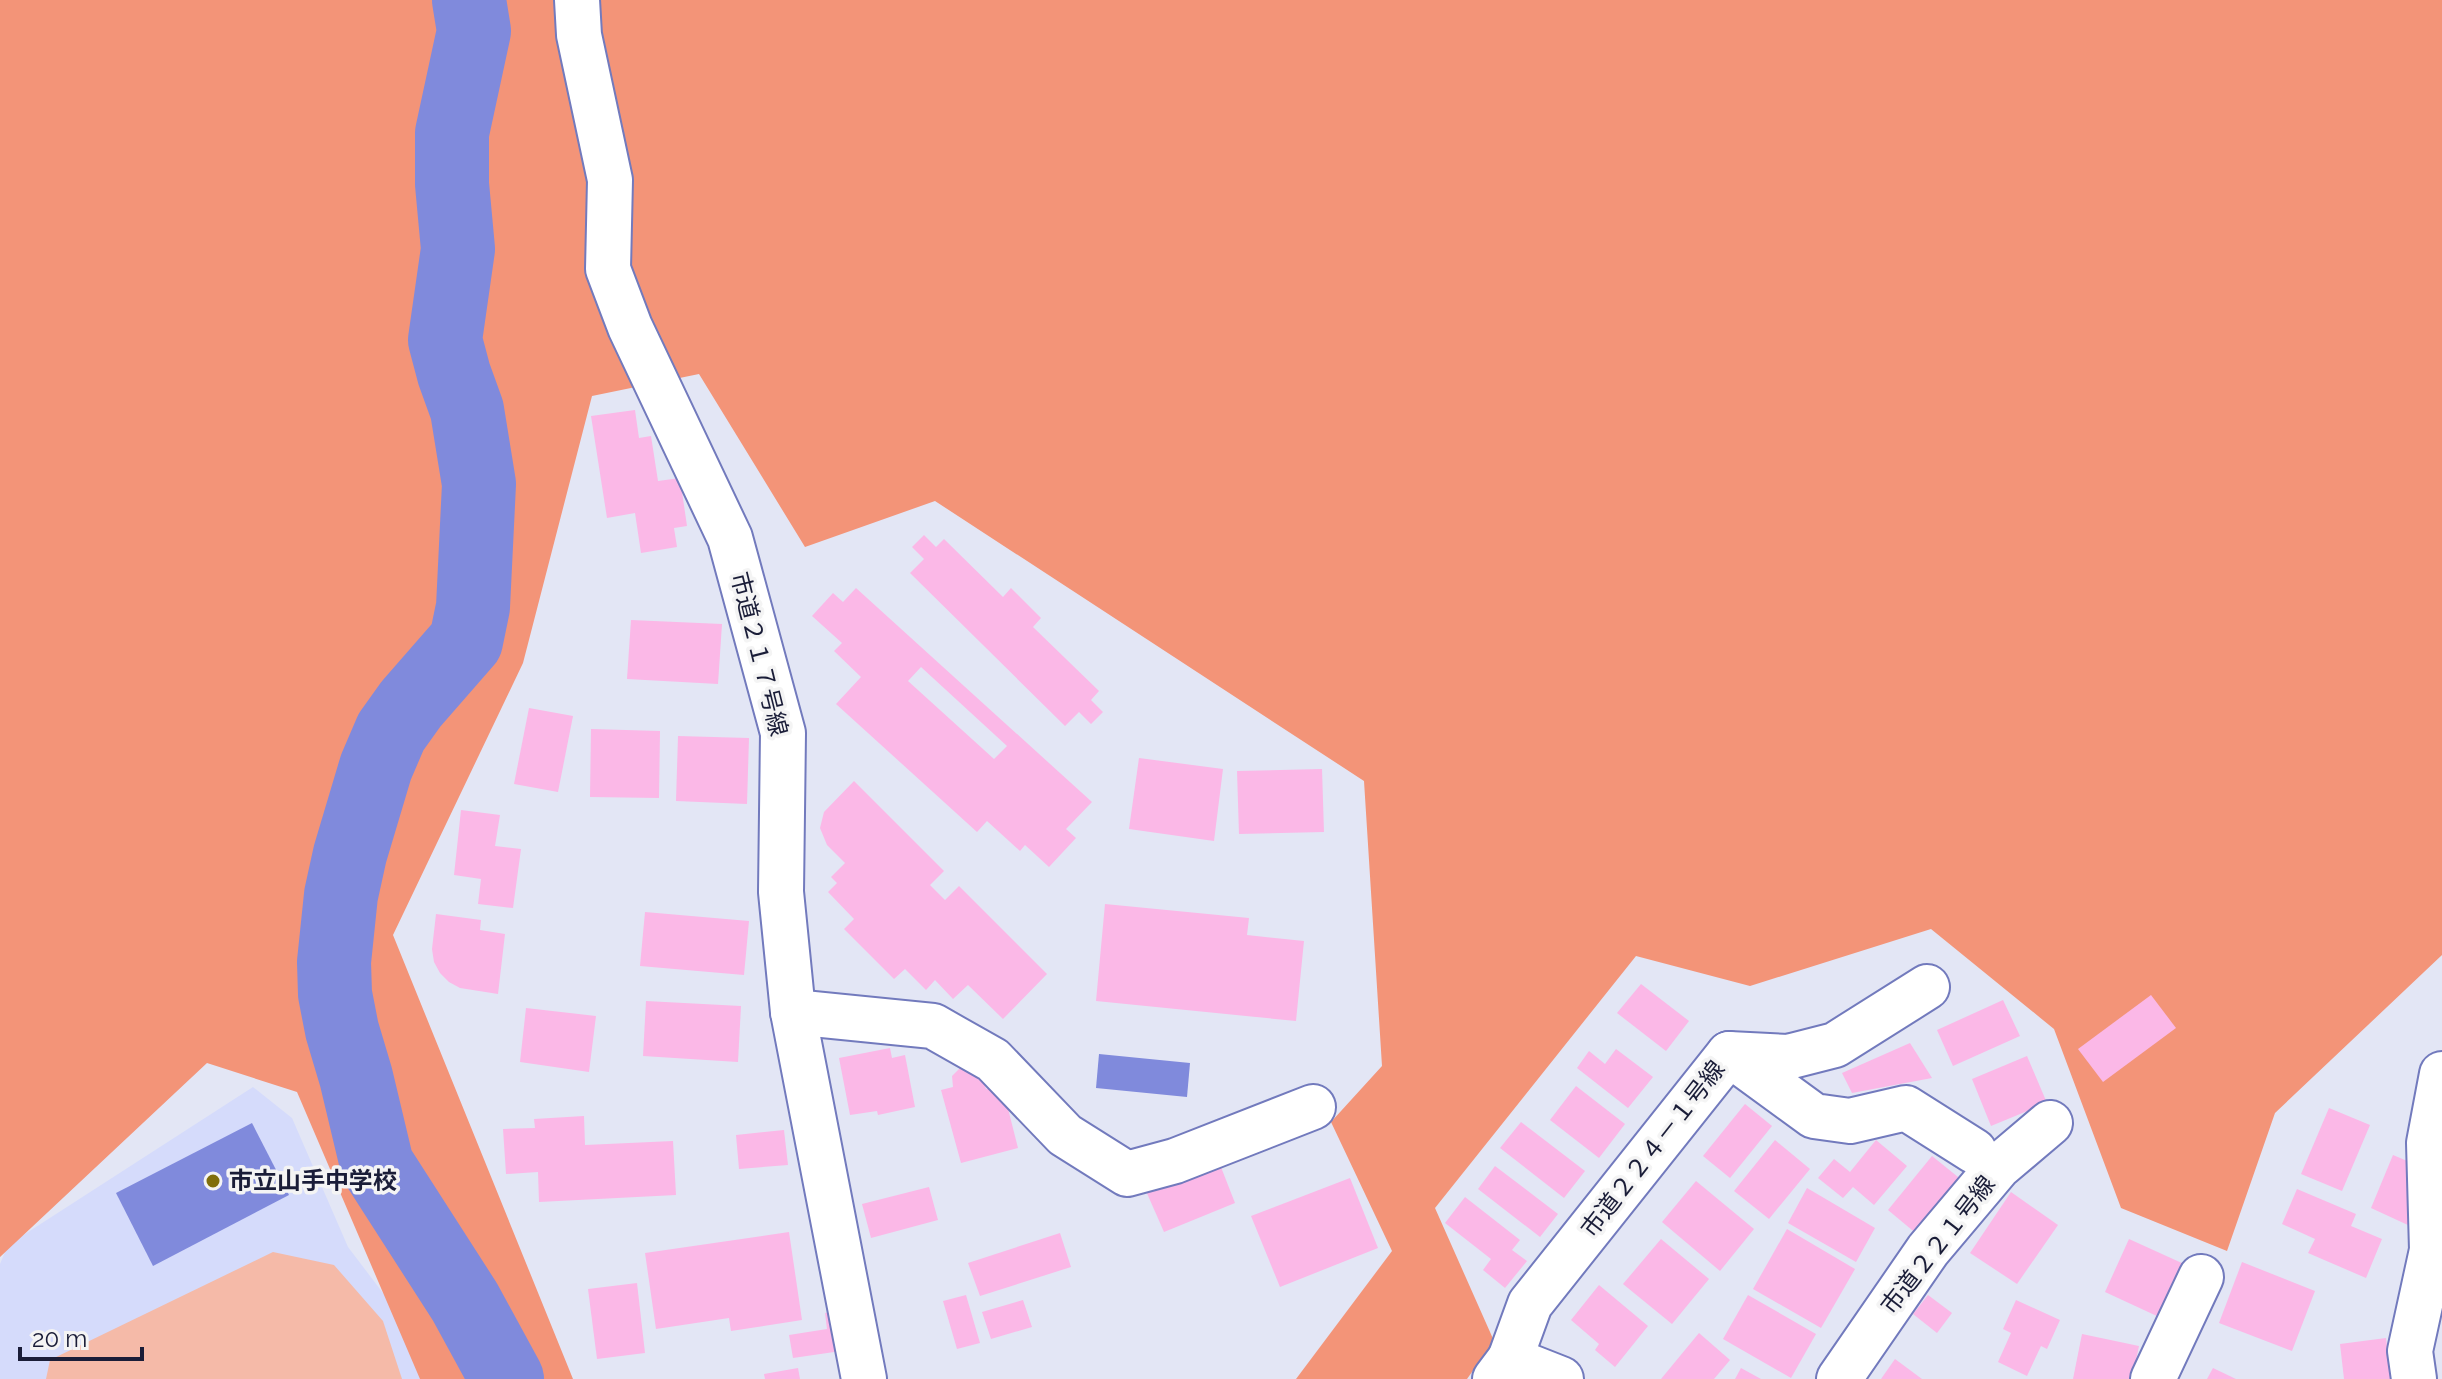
<svg xmlns="http://www.w3.org/2000/svg" width="2442" height="1379" font-family="Raleway,'Noto Sans JP',sans-serif">
	<rect width="100%" height="100%" fill="#e3e6f5"/>
	<polygon fill="#d5dbfb" points="253,1087 292,1118 348,1247 408,1326 426,1379 0,1379 0,1264 8,1245"/>
	<polygon fill="#f5baa8" points="273,1252 334,1265 383,1321 402,1379 46,1379 50,1360"/>
	<polygon fill="#f39478" points="0,0 2442,0 2442,955 2275,1113 2227,1251 2121,1208 2054,1029 1931,929 1750,986 1636,956 1435,1208 1494,1341 1467,1379 1296,1379 1392,1251 1331,1122 1382,1066 1364,781 935,501 805,547 699,374 592,396 523,663 393,935 573,1379 420,1379 297,1092 207,1063 0,1257"/>
	<g fill="#808adc">
		<polygon points="1099,1054 1190,1063 1187,1097 1096,1088"/>
		<polygon points="252,1123 289,1195 153,1266 116,1193"/>
	</g>
	<g fill="none" stroke-linecap="round" stroke-linejoin="round">
		<polyline stroke="#808adc" stroke-width="74" points="469,0 474,31 452,133 452,184 458,249 445,340 454,374 467,410 479,484 473,607 466,641 411,704 391,732 376,767 350,854 341,895 334,962 335,994 342,1030 356,1077 377,1165 465,1302 507,1379"/>
	</g>
	<g fill="#fbb8e7" fill-rule="evenodd">
		<polygon points="635,410 639,438 651,436 658,481 680,478 687,526 674,528 677,547 641,553 635,513 607,518 591,416"/>
		<polygon points="924,535 936,547 944,539 1003,597 1011,588 1041,618 1033,627 1099,691 1091,700 1103,712 1091,724 1079,712 1065,726 910,573 924,559 912,547"/>
		<path d="M 856,588 L 1092,802 L 1066,829 L 1076,838 L 1049,867 L 1025,845 L 1020,851 L 987,821 L 977,832 L 836,704 L 861,677 L 834,651 L 842,643 L 812,616 L 833,593 L 843,602 ZM 921,667 L 1007,746 L 994,759 L 908,681 Z"/>
		<polygon points="631,620 722,624 718,684 627,679"/>
		<polygon points="529,708 573,716 558,792 514,784"/>
		<polygon points="591,729 660,731 659,798 590,797"/>
		<polygon points="678,736 749,738 747,804 676,801"/>
		<polygon points="1139,758 1223,769 1214,841 1129,829"/>
		<polygon points="1322,769 1324,832 1239,834 1237,771"/>
		<polygon points="854,781 944,871 930,885 945,900 959,886 1047,974 1003,1019 968,985 953,999 935,980 926,990 905,969 894,979 844,929 854,919 828,892 837,883 831,877 845,863 827,845 820,828 824,812"/>
		<polygon points="461,810 500,815 495,846 521,849 513,908 478,904 481,879 454,875"/>
		<polygon points="1105,904 1249,918 1247,935 1304,941 1296,1021 1096,1001"/>
		<polygon points="645,912 749,921 744,975 640,966"/>
		<polygon points="436,914 481,920 480,930 505,934 498,994 460,988 449,982 440,973 434,962 432,949"/>
		<polygon points="1641,984 1689,1021 1666,1051 1617,1013"/>
		<polygon points="2151,995 2176,1028 2103,1082 2078,1049"/>
		<polygon points="2003,1000 2020,1036 1953,1066 1937,1030"/>
		<polygon points="646,1001 741,1006 738,1062 643,1056"/>
		<polygon points="526,1008 596,1016 589,1072 520,1062"/>
		<polygon points="1910,1043 1932,1078 1852,1093 1842,1073"/>
		<polygon points="890,1048 892,1058 905,1055 915,1107 878,1115 877,1111 850,1115 839,1058"/>
		<polygon points="1616,1049 1653,1077 1628,1108 1577,1068 1589,1051 1605,1064"/>
		<polygon points="2027,1056 2047,1103 1991,1126 1972,1079"/>
		<polygon points="962,1066 973,1070 979,1080 983,1079 986,1089 1002,1085 1018,1148 961,1163 941,1090 953,1087 952,1076"/>
		<polygon points="1576,1086 1625,1124 1599,1158 1550,1120"/>
		<polygon points="1745,1104 1772,1126 1730,1178 1703,1156"/>
		<polygon points="2329,1108 2370,1125 2342,1191 2301,1174"/>
		<polygon points="584,1116 585,1145 673,1141 676,1195 539,1202 538,1172 506,1174 503,1129 535,1128 534,1119"/>
		<polygon points="1521,1122 1585,1171 1564,1198 1500,1148"/>
		<polygon points="784,1130 788,1165 739,1169 736,1135"/>
		<polygon points="1775,1140 1810,1169 1769,1219 1734,1191"/>
		<polygon points="1876,1140 1907,1166 1874,1205 1853,1187 1843,1198 1818,1178 1834,1159 1850,1172"/>
		<polygon points="2393,1155 2412,1163 2410,1226 2371,1208"/>
		<polygon points="1932,1156 1963,1181 1918,1235 1888,1210"/>
		<polygon points="1219,1162 1235,1203 1164,1232 1146,1191"/>
		<polygon points="1495,1166 1558,1214 1540,1237 1478,1189"/>
		<polygon points="1350,1178 1378,1248 1280,1287 1251,1216"/>
		<polygon points="1696,1181 1754,1229 1720,1271 1662,1222"/>
		<polygon points="929,1187 938,1220 871,1238 862,1204"/>
		<polygon points="1807,1188 1875,1228 1856,1262 1788,1223"/>
		<polygon points="2297,1189 2356,1214 2351,1226 2382,1239 2366,1278 2308,1253 2315,1239 2282,1224"/>
		<polygon points="2011,1192 2058,1225 2017,1284 1970,1253"/>
		<polygon points="1465,1197 1520,1240 1512,1250 1527,1261 1505,1288 1483,1270 1491,1259 1445,1223"/>
		<polygon points="1787,1229 1855,1269 1821,1328 1753,1289"/>
		<polygon points="789,1232 802,1320 731,1331 729,1318 656,1329 645,1253"/>
		<polygon points="1060,1233 1071,1267 980,1296 968,1263"/>
		<polygon points="1661,1239 1709,1279 1672,1324 1623,1284"/>
		<polygon points="2129,1239 2184,1264 2159,1317 2105,1292"/>
		<polygon points="2242,1262 2315,1291 2292,1351 2219,1323"/>
		<polygon points="637,1283 645,1353 597,1359 588,1289"/>
		<polygon points="1599,1285 1648,1326 1615,1367 1595,1350 1599,1344 1571,1320"/>
		<polygon points="966,1295 980,1343 957,1349 943,1301"/>
		<polygon points="1748,1295 1816,1334 1791,1378 1723,1339"/>
		<polygon points="1928,1295 1952,1313 1937,1333 1913,1314"/>
		<polygon points="1023,1300 1032,1327 991,1339 982,1312"/>
		<polygon points="2016,1300 2060,1320 2047,1349 2041,1346 2027,1376 1998,1362 2011,1333 2003,1329"/>
		<polygon points="835,1311 841,1351 793,1358 789,1335 827,1329 825,1313"/>
		<polygon points="1699,1333 1730,1360 1714,1379 1661,1379"/>
		<polygon points="2082,1334 2139,1346 2132,1379 2073,1379"/>
		<polygon points="2386,1338 2391,1379 2344,1379 2340,1344"/>
		<polygon points="1895,1359 1922,1379 1881,1379"/>
		<polygon points="798,1368 800,1379 765,1379 764,1374"/>
		<polygon points="1741,1368 1761,1379 1735,1379"/>
		<polygon points="2213,1368 2236,1379 2207,1379"/>
	</g>
	<g fill="none" stroke-linecap="round" stroke-linejoin="round">
		<g stroke="#727abd" stroke-width="48">
			<g id="minor">
				<polyline points="577,0 579,35 610,180 608,269 630,327 730,538 783,733 781,892 793,1012 864,1379"/>
				<polyline points="793,1012 933,1026 993,1060 1065,1135 1127,1174 1175,1161 1313,1107"/>
				<polyline points="1729,1054 1788,1057 1835,1045 1927,987"/>
				<polyline points="1510,1359 1530,1304 1729,1054 1814,1116 1850,1121 1906,1108 1974,1151"/>
				<polyline points="1495,1379 1510,1359 1561,1379"/>
				<polyline points="1839,1379 1928,1250 1998,1167 2050,1123"/>
				<polyline points="2153,1379 2201,1277"/>
				<polyline points="2414,1379 2410,1351 2432,1250 2429,1143 2442,1074"/>
			</g>
		</g>
		<use href="#minor" stroke="#fff" stroke-width="44"/>
	</g>
	<circle fill="#806e0b" stroke="#f4f4f4" stroke-width="3" cx="213" cy="1181" r="8"/>
	<g text-anchor="middle" stroke-width="7" stroke-linejoin="round" paint-order="stroke">
		<g font-size="24" fill="#1a1d38" stroke="#f4f4f4">
			<text transform="translate(759 654) rotate(76)" y="8">市道２１７号線</text>
			<text transform="translate(1653 1149) rotate(-52)" y="8">市道２２４－１号線</text>
			<text transform="translate(1938 1245) rotate(-52)" y="8">市道２２１号線</text>
		</g>
		<g font-size="24" font-weight="bold" fill="#1a1d38" stroke="#f4f4f4" text-anchor="start">
			<text x="229" y="1189">市立山手中学校</text>
		</g>
	</g>
	<path d="M20 1347v12h122v-12" fill="none" stroke="#1a1d38" stroke-width="4"/>
	<text x="32" y="1347" font-size="24" fill="#1a1d38" stroke="#f4f4f4" stroke-width="6" paint-order="stroke">20 m</text>
</svg>
